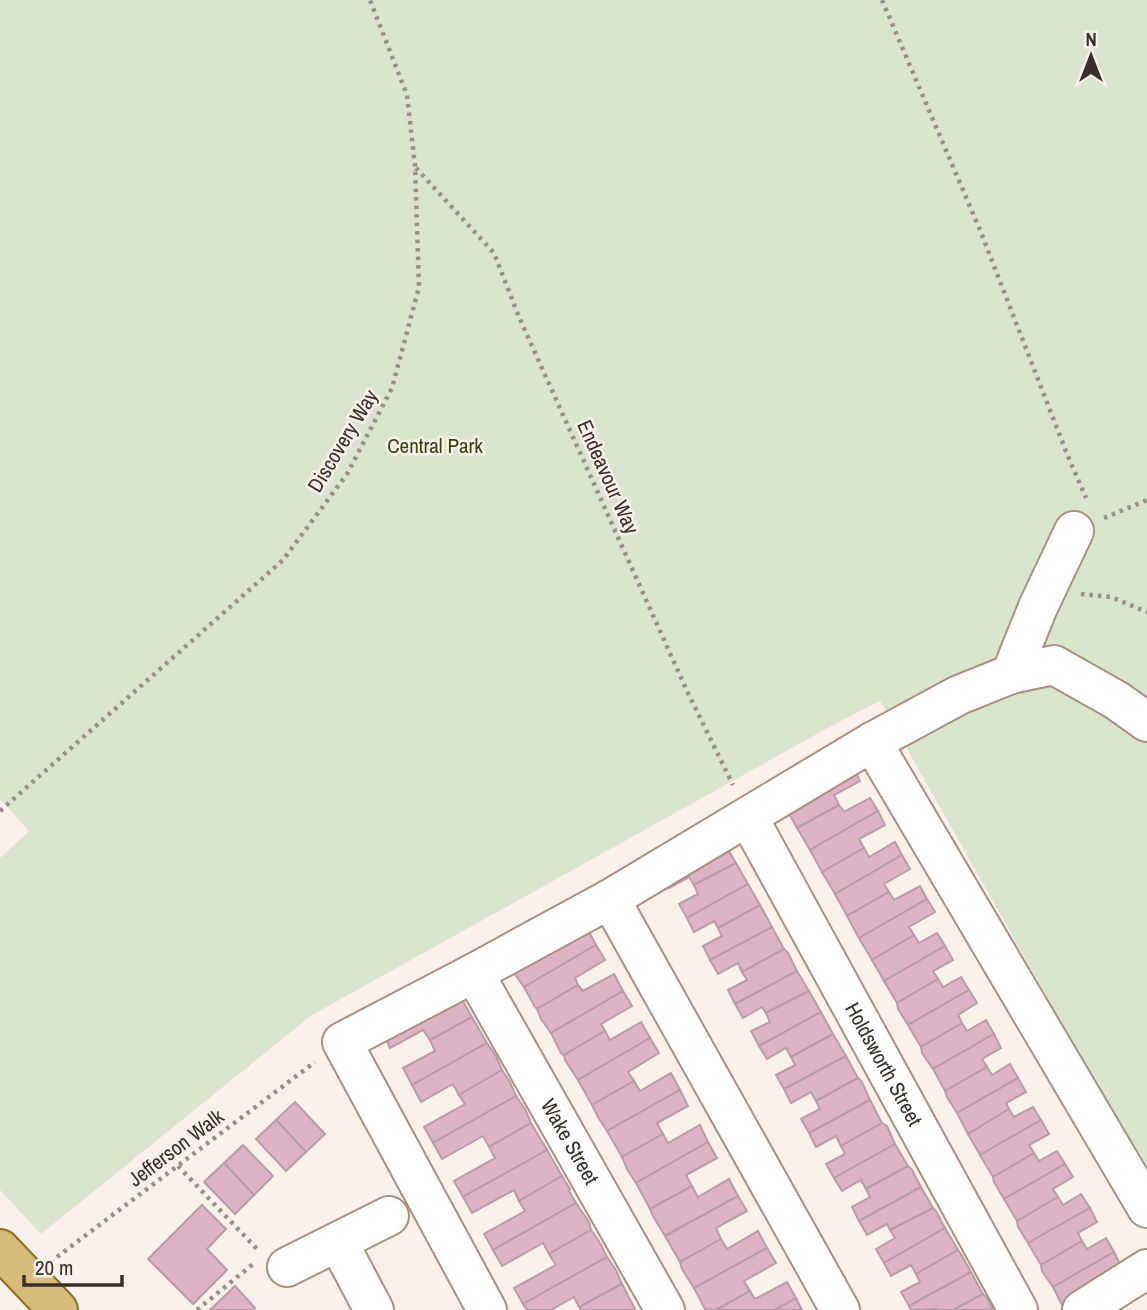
<svg xmlns="http://www.w3.org/2000/svg" width="1147" height="1310" font-family="'Archivo Narrow',sans-serif">
	<rect width="100%" height="100%" fill="#fbf0ea"/>
	<polygon fill="#dae5ce" points="0,0 1147,0 1147,1174 880,701 833,725 312,1015 41,1234 0,1190 0,858 29,831 0,799"/>
	<g fill="#deb3c5" stroke="#b99ca8" stroke-width="2">
		<polygon points="853,767 860,781 834,795 839,805 797,828 784,805"/>
		<polygon points="870,798 878,811 810,850 797,828 839,805 844,812"/>
		<polygon points="878,811 885,825 859,839 864,848 822,872 810,850"/>
		<polygon points="723,841 736,863 694,885 689,877 669,888 662,874"/>
		<polygon points="895,842 902,855 835,894 822,872 864,848 869,857"/>
		<polygon points="902,855 910,869 884,884 889,892 847,916 835,894"/>
		<polygon points="736,863 748,884 687,918 679,904 698,894 694,885"/>
		<polygon points="748,884 760,905 718,928 714,921 694,932 687,918"/>
		<polygon points="920,886 927,899 859,938 847,916 889,892 894,900"/>
		<polygon points="927,899 935,912 909,927 914,935 872,960 859,938"/>
		<polygon points="760,905 772,927 710,960 703,946 722,936 718,928"/>
		<polygon points="772,927 784,949 742,972 738,963 718,974 710,960"/>
		<polygon points="587,928 596,945 524,987 514,973"/>
		<polygon points="937,933 945,946 884,981 872,960 914,935 919,943"/>
		<polygon points="596,945 605,960 575,978 578,985 537,1009 535,1007 524,987"/>
		<polygon points="945,946 953,960 933,971 938,979 897,1003 884,981"/>
		<polygon points="784,949 788,953 797,971 735,1004 728,990 747,980 742,972"/>
		<polygon points="797,971 809,991 766,1013 762,1007 743,1018 735,1004"/>
		<polygon points="614,974 623,991 551,1033 541,1019 537,1009 578,985 583,991"/>
		<polygon points="961,977 969,990 908,1025 898,1009 897,1003 938,979 943,987"/>
		<polygon points="456,989 472,1017 430,1040 423,1030 390,1048 382,1030"/>
		<polygon points="969,990 977,1003 958,1015 962,1023 921,1047 908,1025"/>
		<polygon points="623,991 632,1006 601,1024 605,1031 564,1055 561,1053 551,1033"/>
		<polygon points="809,991 821,1012 759,1046 751,1031 770,1022 766,1013"/>
		<polygon points="821,1012 833,1034 791,1057 786,1048 767,1059 759,1046"/>
		<polygon points="472,1017 487,1043 412,1085 403,1068 435,1051 430,1040"/>
		<polygon points="986,1020 994,1034 933,1069 922,1053 921,1047 962,1023 967,1031"/>
		<polygon points="641,1022 650,1038 578,1080 565,1060 564,1055 605,1031 610,1040"/>
		<polygon points="833,1034 846,1056 784,1089 776,1075 795,1065 791,1057"/>
		<polygon points="994,1034 1001,1048 982,1059 987,1067 945,1091 933,1069"/>
		<polygon points="650,1038 659,1053 628,1072 634,1081 592,1105 578,1080"/>
		<polygon points="487,1043 496,1056 502,1070 459,1095 453,1084 421,1102 412,1085"/>
		<polygon points="846,1056 858,1078 816,1101 811,1092 791,1103 784,1089"/>
		<polygon points="1010,1064 1018,1078 957,1113 947,1097 945,1091 987,1067 992,1075"/>
		<polygon points="502,1070 510,1082 516,1096 433,1143 424,1127 465,1104 459,1095"/>
		<polygon points="671,1073 680,1090 607,1131 598,1117 592,1105 634,1081 640,1091"/>
		<polygon points="858,1078 862,1082 870,1100 809,1133 801,1119 820,1109 816,1101"/>
		<polygon points="1018,1078 1026,1092 1006,1103 1009,1109 968,1134 957,1113"/>
		<polygon points="680,1090 688,1106 657,1123 663,1134 622,1157 607,1131"/>
		<polygon points="516,1096 525,1109 531,1123 489,1147 483,1136 442,1159 433,1143"/>
		<polygon points="870,1100 882,1123 841,1146 836,1136 816,1147 809,1133"/>
		<polygon points="295,1102 325,1134 306,1152 276,1120"/>
		<polygon points="1033,1107 1041,1120 980,1155 968,1134 1009,1109 1014,1117"/>
		<polygon points="276,1120 306,1152 286,1171 256,1139"/>
		<polygon points="1041,1120 1049,1134 1029,1145 1034,1153 993,1177 980,1155"/>
		<polygon points="531,1123 547,1150 463,1197 454,1181 495,1158 489,1147"/>
		<polygon points="882,1123 887,1126 895,1144 834,1178 826,1164 845,1154 841,1146"/>
		<polygon points="700,1125 708,1142 636,1183 627,1169 622,1157 663,1134 668,1143"/>
		<polygon points="708,1142 717,1158 686,1175 692,1186 650,1209 636,1183"/>
		<polygon points="895,1144 908,1166 866,1189 861,1180 842,1191 834,1178"/>
		<polygon points="243,1145 273,1176 254,1195 224,1163"/>
		<polygon points="547,1150 562,1176 519,1201 514,1190 472,1213 463,1197"/>
		<polygon points="1057,1151 1065,1164 1004,1199 994,1182 993,1177 1034,1153 1039,1161"/>
		<polygon points="224,1163 254,1195 235,1214 204,1182"/>
		<polygon points="1065,1164 1073,1177 1053,1189 1058,1197 1017,1221 1004,1199"/>
		<polygon points="908,1166 912,1170 921,1187 859,1221 852,1207 870,1197 866,1189"/>
		<polygon points="562,1176 570,1189 569,1191 576,1203 493,1250 484,1234 525,1211 519,1201"/>
		<polygon points="729,1179 738,1196 665,1236 653,1216 650,1209 692,1186 698,1197"/>
		<polygon points="921,1187 933,1208 890,1230 887,1224 867,1235 859,1221"/>
		<polygon points="1081,1194 1090,1208 1028,1243 1018,1227 1017,1221 1058,1197 1063,1205"/>
		<polygon points="738,1196 747,1211 716,1228 721,1239 680,1262 665,1236"/>
		<polygon points="576,1203 589,1222 591,1230 549,1254 543,1243 502,1266 493,1250"/>
		<polygon points="202,1205 226,1229 207,1249 227,1270 193,1304 148,1259"/>
		<polygon points="933,1208 936,1211 945,1228 884,1263 876,1249 895,1238 890,1230"/>
		<polygon points="1090,1208 1097,1222 1078,1233 1082,1241 1041,1265 1028,1243"/>
		<polygon points="945,1228 958,1250 916,1274 911,1265 891,1276 884,1263"/>
		<polygon points="591,1230 600,1243 607,1257 523,1304 514,1288 556,1265 549,1254"/>
		<polygon points="758,1231 767,1248 694,1288 682,1269 680,1262 721,1239 727,1249"/>
		<polygon points="1106,1238 1114,1252 1053,1287 1042,1271 1041,1265 1082,1241 1087,1249"/>
		<polygon points="767,1248 776,1263 744,1281 750,1291 716,1310 705,1309 694,1288"/>
		<polygon points="958,1250 961,1254 971,1272 909,1306 901,1292 920,1282 916,1274"/>
		<polygon points="1114,1252 1121,1266 1071,1306 1062,1305 1053,1287"/>
		<polygon points="607,1257 616,1270 622,1284 579,1307 574,1297 551,1310 527,1310 523,1304"/>
		<polygon points="971,1272 983,1294 953,1310 937,1310 936,1309 911,1310 909,1306"/>
		<polygon points="787,1282 796,1298 775,1310 716,1310 750,1291 755,1299"/>
		<polygon points="622,1284 635,1309 633,1310 581,1310 579,1307"/>
		<polygon points="235,1286 255,1308 253,1310 210,1310"/>
		<polygon points="983,1294 987,1298 993,1310 953,1310"/>
		<polygon points="796,1298 802,1310 775,1310"/>
	</g>
	<g fill="none" stroke-linecap="round" stroke-linejoin="round">
		<g stroke="#a99081" stroke-width="42">
			<g id="minor">
				<polyline points="1011,674 1054,665 1116,700 1147,722"/>
				<polyline points="872,742 1147,1208"/>
				<path id="s1" d="M 748,817 L 1018,1310"/>
				<polyline points="610,899 840,1310"/>
				<path id="s2" d="M 474,973 L 665,1310"/>
				<polyline points="338,1242 374,1310"/>
				<polyline points="287,1267 389,1216"/>
				<polyline points="487,1310 342,1042 474,973 610,899 872,742 959,695 1011,674 1038,607 1074,531"/>
				<polyline points="1082,1310 1147,1269"/>
			</g>
		</g>
		<g stroke="#8e6c24" stroke-width="42">
			<polyline id="major" points="0,1249 58,1310"/>
		</g>
		<g stroke="#9a8f89" stroke-width="4.5" stroke-dasharray="3.5 5" stroke-linecap="butt">
			<polyline points="882,0 980,230 1067,454 1086,498"/>
			<polyline points="416,168 494,253 519,317 687,691 733,785"/>
			<polyline points="1104,518 1147,500"/>
			<polyline points="1081,594 1111,597 1147,612"/>
			<polyline points="0,811 283,560 347,474 392,388 419,287 415,166 407,95 370,0"/>
			<polyline points="178,1166 257,1249"/>
			<polyline points="57,1257 315,1062"/>
			<polyline points="197,1310 253,1264"/>
		</g>
		<use href="#minor" stroke="#fff" stroke-width="38"/>
		<use href="#major" stroke="#d7bb7a" stroke-width="38"/>
	</g>
	<g text-anchor="middle" stroke-width="5" stroke-linejoin="round" paint-order="stroke">
		<g font-size="21" fill="#392f29" stroke="#fbf0ea">
			<text transform="translate(343 441) rotate(-59)" y="7">Discovery Way</text>
			<text transform="translate(608 477) rotate(66)" y="7">Endeavour Way</text>
			<text dy="7" stroke="none"><textPath href="#s1" startOffset="282">Holdsworth Street</textPath></text>
			<text dy="7" stroke="none"><textPath href="#s2" startOffset="194">Wake Street</textPath></text>
			<text transform="translate(176 1148) rotate(-37)" y="7">Jefferson Walk</text>
		</g>
		<g font-size="21" fill="#31460d" stroke="#fbf0ea">
			<text x="435" y="453">Central Park</text>
		</g>
	</g>
	<g transform="translate(1091 56)" stroke="#fbf0ea" stroke-width="5" paint-order="stroke">
	<path d="M0-5L12 26L0 18L-12 26Z" fill="#392f29"/>
	<text y="-10" font-size="19" font-weight="bold" text-anchor="middle" fill="#392f29">N</text>
	</g>
	<path d="M24 1275v10h98v-10" fill="none" stroke="#392f29" stroke-width="3.5"/>
	<text x="35" y="1275" font-size="21" fill="#392f29" stroke="#fbf0ea" stroke-width="5" paint-order="stroke">20 m</text>
</svg>
